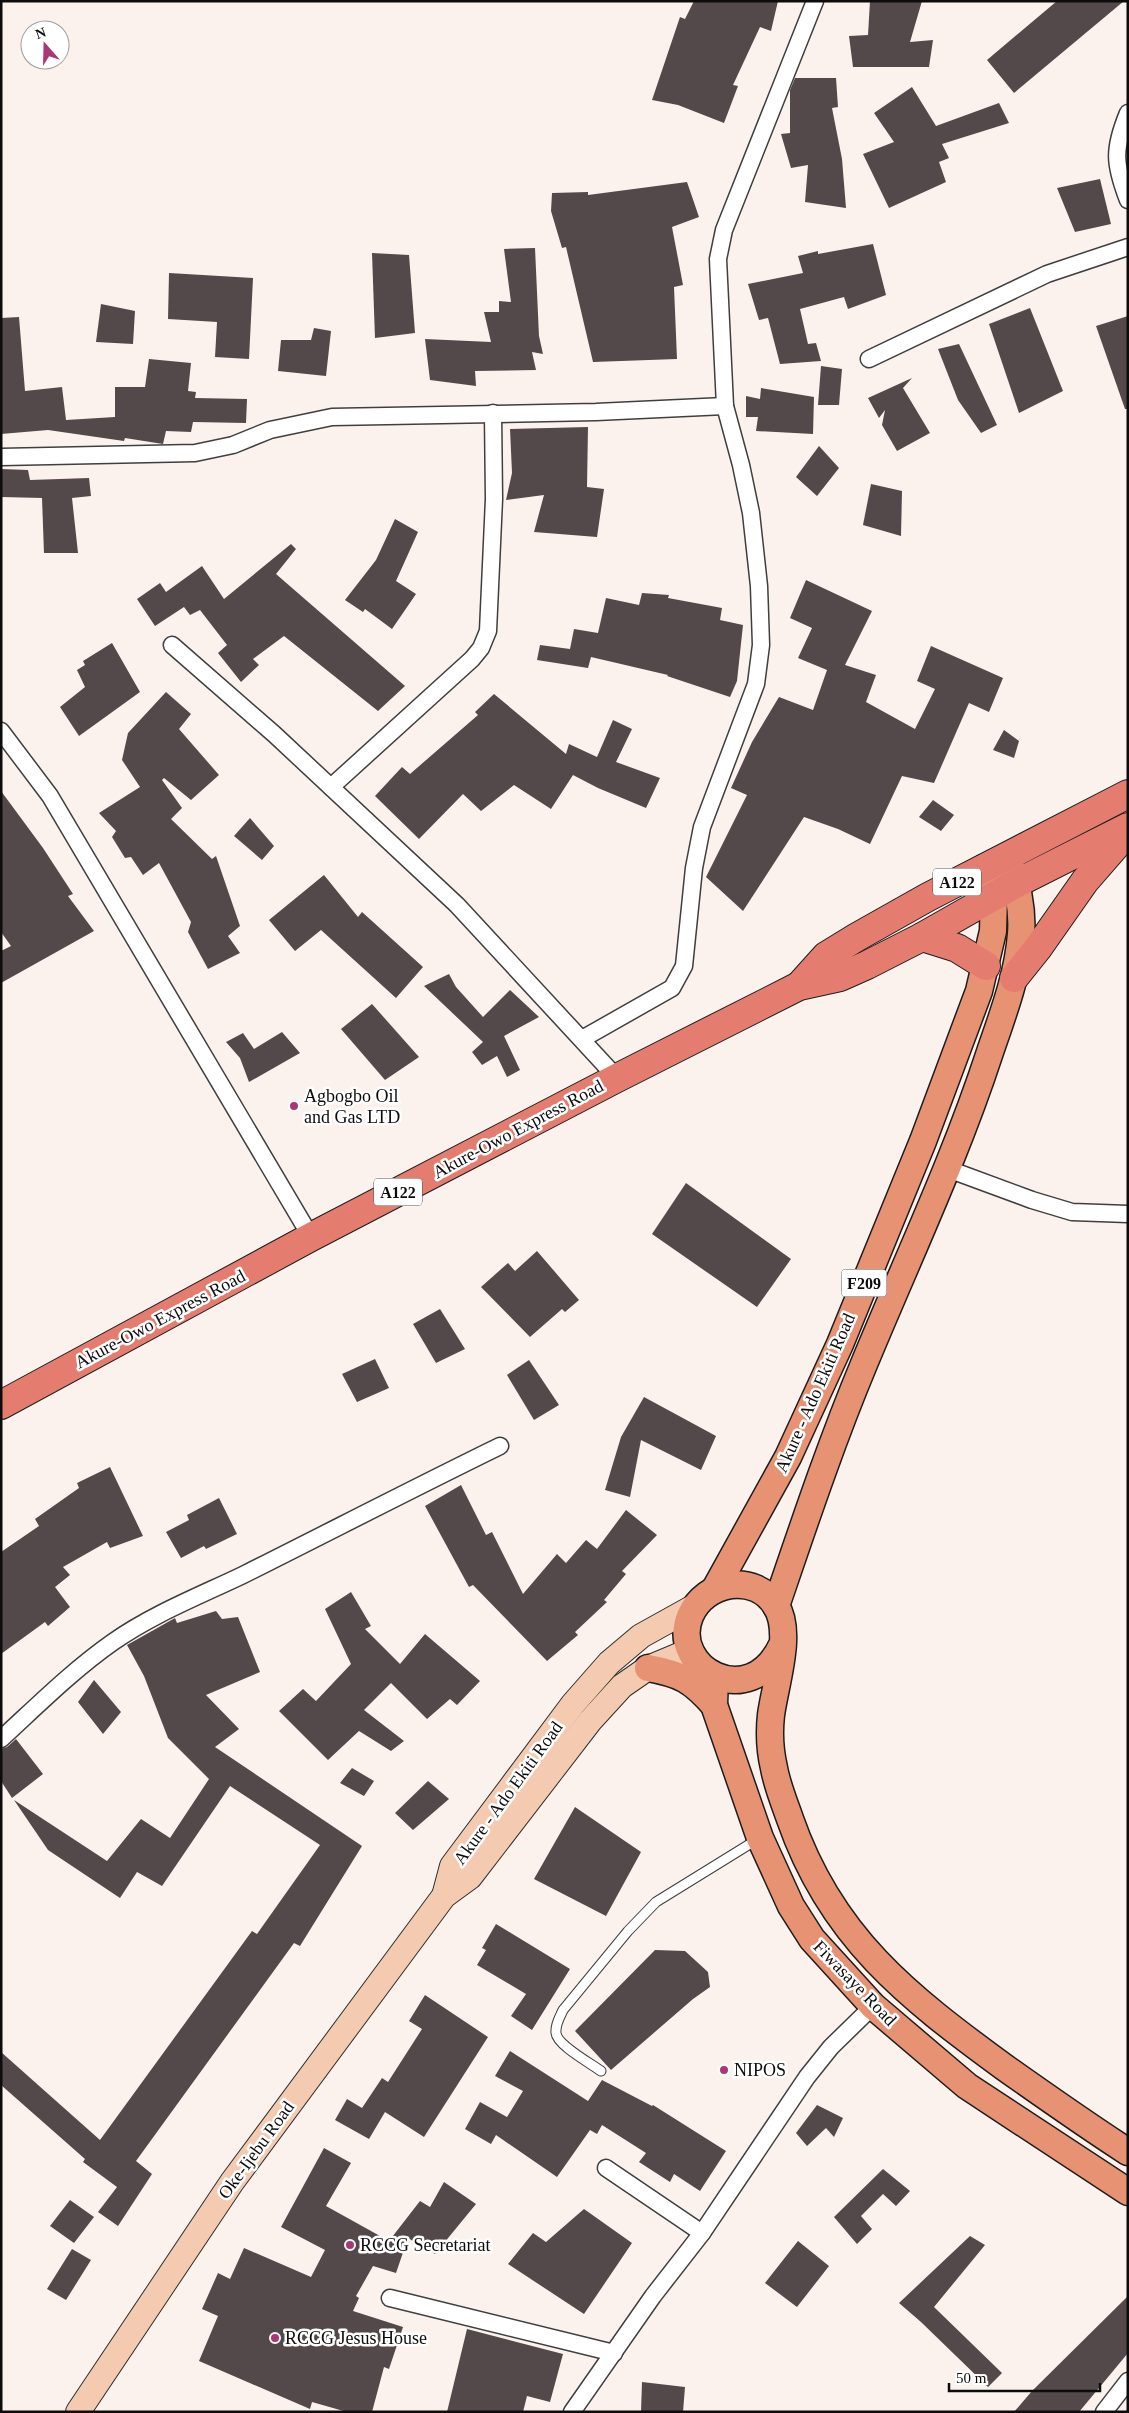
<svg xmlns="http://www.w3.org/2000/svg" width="1129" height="2413" font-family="Georgia,serif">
	<rect width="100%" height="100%" fill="#fcf2ed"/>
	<g fill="#53494a">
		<polygon points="694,1 778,1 771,31 760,27 733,85 738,86 724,123 678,105 652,100 680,17 685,19"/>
		<polygon points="870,1 922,1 910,42 933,40 929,67 853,67 849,36 868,35"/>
		<polygon points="1057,1 1124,1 1014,93 987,60"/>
		<polygon points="795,78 836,78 838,107 832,108 842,159 846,208 805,202 808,165 791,168 781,134 790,133 790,90"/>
		<polygon points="912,87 936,126 999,103 1009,123 942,144 949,158 939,162 946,182 889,208 863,154 894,142 874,113"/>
		<polygon points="1100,179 1111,224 1075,232 1057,188"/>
		<polygon points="687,182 699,217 672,227 683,285 674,287 677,359 593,362 566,247 562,248 551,211 552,193 588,192 588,195"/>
		<polygon points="873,244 886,295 848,309 844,297 800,309 808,344 816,343 821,361 780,364 768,318 759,320 748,284 803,273 798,256 818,251 818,254"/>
		<polygon points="535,248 539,336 543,354 532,352 536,370 475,371 476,386 430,380 425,339 491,342 484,312 499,312 499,301 511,302 504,249"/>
		<polygon points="372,253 409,255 415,333 375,338"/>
		<polygon points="169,273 253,278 249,359 215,357 217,322 168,319"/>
		<polygon points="101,304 135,311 133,344 96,342"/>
		<polygon points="1030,308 1063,391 1019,413 989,324"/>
		<polygon points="1128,316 1128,409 1125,409 1096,326"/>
		<polygon points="19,317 25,391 62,387 66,420 115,417 115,387 145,387 149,359 191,363 188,391 196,392 195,398 247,399 246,423 193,422 191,432 166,431 163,444 125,438 124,441 48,430 1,434 1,318"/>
		<polygon points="314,328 331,331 326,376 278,371 281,340 311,340"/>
		<polygon points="959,344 997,425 981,433 958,400 938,349"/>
		<polygon points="821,366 842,369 839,405 818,405"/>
		<polygon points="912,378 903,388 930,433 897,451 882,425 885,410 879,418 868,398"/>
		<polygon points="761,388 814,397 813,434 756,431 758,417 746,417 746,396 760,399"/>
		<polygon points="588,427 587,487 604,489 597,537 534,532 544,495 506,500 512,473 510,429"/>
		<polygon points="819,446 839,468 817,496 796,477"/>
		<polygon points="1,469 28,470 30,480 89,478 91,496 72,498 78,553 44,553 42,498 1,497"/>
		<polygon points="871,484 902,491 901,536 863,525"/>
		<polygon points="395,519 418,532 396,581 416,594 392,629 365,609 363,612 345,600 376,560"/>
		<polygon points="291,544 296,549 276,574 405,686 378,711 284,636 253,659 259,665 241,682 218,653 227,645 200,610 190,615 184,607 155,626 137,599 160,583 166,592 202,566 224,599"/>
		<polygon points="806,580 872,611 845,665 876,675 866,702 915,729 935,689 917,681 931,646 1003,678 989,712 969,703 934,783 902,776 870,844 838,829 804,817 743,911 706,877 747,795 731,788 752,742 779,697 813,710 827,670 798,658 812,628 790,618"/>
		<polygon points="642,593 669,595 668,598 722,608 720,620 743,625 737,681 730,697 667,676 668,675 591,657 588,668 537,660 540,645 570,649 574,629 598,633 606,598 639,605"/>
		<polygon points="112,643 140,692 79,736 60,707 85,687 77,670 85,665 83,661"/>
		<polygon points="166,692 191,714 179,729 219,775 191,800 164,778 162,780 182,808 171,819 212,859 216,856 240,926 228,936 240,953 208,969 188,932 191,922 159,863 143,875 131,857 125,858 112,837 116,831 99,813 140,787 122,760 128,733"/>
		<polygon points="494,694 566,754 569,744 597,757 613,720 632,729 616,762 660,778 646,808 598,788 573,775 551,809 514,785 481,811 463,794 419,839 375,796 402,767 410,774 478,715 475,712"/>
		<polygon points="1004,730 1019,741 1014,758 993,750"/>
		<polygon points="1,791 43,848 73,894 68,896 94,931 1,983 1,951 11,946 1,932"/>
		<polygon points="933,800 954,815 941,831 919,817"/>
		<polygon points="250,818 274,846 262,860 234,836"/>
		<polygon points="324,875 358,917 362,912 423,967 396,998 321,930 295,951 269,920"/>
		<polygon points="449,974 456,987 483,1017 510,990 539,1017 504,1036 520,1070 507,1077 497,1056 482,1065 472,1052 483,1042 424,986"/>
		<polygon points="372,1004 419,1057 385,1080 341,1029"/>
		<polygon points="282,1032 300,1053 249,1082 240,1058 226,1042 243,1033 254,1049"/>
		<polygon points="686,1183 791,1259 757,1307 652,1234"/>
		<polygon points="537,1251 579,1300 565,1312 562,1309 530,1337 481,1287 508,1263 515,1271"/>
		<polygon points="440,1309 465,1349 436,1363 413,1324"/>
		<polygon points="375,1359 389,1388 357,1402 342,1374"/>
		<polygon points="529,1360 559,1405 534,1420 507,1375"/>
		<polygon points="644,1397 716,1436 701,1470 641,1440 630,1497 605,1490 621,1437"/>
		<polygon points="110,1467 143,1536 110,1548 107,1542 63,1567 70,1575 55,1587 70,1607 48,1626 45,1622 1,1654 1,1552 39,1526 35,1519 79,1488 77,1483"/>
		<polygon points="461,1485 486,1535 492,1532 523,1594 557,1554 566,1563 586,1540 597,1549 626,1510 657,1535 622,1571 626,1574 604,1600 607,1602 575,1632 578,1635 547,1661 473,1585 469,1587 425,1506"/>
		<polygon points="219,1498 237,1534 206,1549 204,1546 181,1558 166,1532 189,1520 187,1515"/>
		<polygon points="351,1592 371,1626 365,1629 400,1664 425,1634 480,1681 457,1705 450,1699 427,1719 391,1683 364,1710 404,1741 391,1751 359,1731 328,1760 279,1711 303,1689 316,1701 351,1664 325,1609"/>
		<polygon points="216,1611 222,1619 238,1617 260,1672 206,1695 239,1729 215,1747 362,1846 300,1946 294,1943 136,2161 152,2174 118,2226 98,2212 117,2187 83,2162 85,2159 1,2085 1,2052 100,2140 252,1931 257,1934 320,1845 230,1786 162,1886 137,1872 120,1898 48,1850 14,1800 107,1861 141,1819 170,1838 209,1779 168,1738 144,1676 127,1645 175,1618 177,1623"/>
		<polygon points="94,1680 121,1712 103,1734 78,1702"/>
		<polygon points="16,1739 43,1774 12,1798 1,1781 1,1749 7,1747"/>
		<polygon points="352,1768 374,1781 364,1796 340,1783"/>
		<polygon points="428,1781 449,1799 413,1830 395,1813"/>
		<polygon points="575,1807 641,1852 606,1916 534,1879"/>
		<polygon points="496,1924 570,1969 532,2030 511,2016 526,1994 477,1965 486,1950 482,1948"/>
		<polygon points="655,1950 685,1951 708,1972 710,1987 693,1999 611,2070 575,2031"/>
		<polygon points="425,1995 488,2037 424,2137 385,2112 369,2139 335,2120 347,2099 362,2108 382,2078 388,2082 422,2029 409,2021"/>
		<polygon points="510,2051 588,2101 602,2080 652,2106 653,2105 726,2151 700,2191 674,2174 670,2182 639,2162 646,2153 602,2125 597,2134 590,2130 557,2177 496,2135 491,2144 465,2129 480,2102 507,2117 523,2091 495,2076"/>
		<polygon points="817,2105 843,2118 834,2137 826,2128 807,2146 796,2133"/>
		<polygon points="324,2148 351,2163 326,2206 389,2241 420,2201 430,2207 444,2182 476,2204 435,2254 408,2238 396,2273 373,2266 356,2296 359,2298 353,2311 403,2327 389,2369 384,2367 372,2412 347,2412 312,2402 310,2409 199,2361 218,2316 202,2309 218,2273 230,2279 244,2248 311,2277 325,2250 281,2227"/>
		<polygon points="883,2169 910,2191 896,2206 883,2194 861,2216 872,2229 857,2244 834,2217"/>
		<polygon points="70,2200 94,2217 74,2243 50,2226"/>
		<polygon points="584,2209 632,2243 584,2314 508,2264 533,2233 546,2242"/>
		<polygon points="970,2236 985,2245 934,2307 1002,2373 988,2387 921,2322 899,2303"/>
		<polygon points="798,2241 829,2266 797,2307 765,2283"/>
		<polygon points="72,2249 91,2260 66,2300 47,2289"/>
		<polygon points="1128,2296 1128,2353 1079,2412 1014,2412 1032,2391"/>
		<polygon points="467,2329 563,2354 550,2402 527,2396 523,2412 447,2412"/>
		<polygon points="642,2382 685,2387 683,2412 641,2412"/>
	</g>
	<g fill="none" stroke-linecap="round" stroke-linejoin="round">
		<g stroke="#3f3f3f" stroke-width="11">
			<path id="service" d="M 601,2071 C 590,2063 557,2045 556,2033 C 555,2024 560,2017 563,2010 L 628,1931 L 656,1902 L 758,1839"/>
		</g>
		<g stroke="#3f3f3f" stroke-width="19">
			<g id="minor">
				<path d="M 1128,113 C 1113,149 1114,164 1128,200"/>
				<polyline points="869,359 1047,274 1128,247"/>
				<polyline points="1,457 195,453 233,445 270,430 332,417 596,412 725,406"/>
				<polyline points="172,645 274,734 457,905 617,1078"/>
				<polyline points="1,731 50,796 311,1237"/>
				<polyline points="331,787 472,659 481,648 488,631 494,499 493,413"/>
				<polyline points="582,1039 672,988 684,966 694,868 702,827 756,684 761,645 759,586 751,513 741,465 725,406 718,259 724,230 815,1"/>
				<polyline points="948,1169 1032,1200 1072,1212 1128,1214"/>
				<path d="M 1,1739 C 37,1706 73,1670 113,1642 C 153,1614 199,1596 243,1575 C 329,1532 414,1488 500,1446"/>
				<polyline points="606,2168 702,2233"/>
				<polyline points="390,2298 614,2353"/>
				<polyline points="572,2412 653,2296 702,2233 807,2077 831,2047 873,2006"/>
				<polyline points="1104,2412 1128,2381"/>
			</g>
		</g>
		<g stroke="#2e2e2e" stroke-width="26">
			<g id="secondary">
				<polyline points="444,1896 452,1866 573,1704 609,1663 641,1636 695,1606"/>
				<polyline points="78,2412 232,2182 444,1896 470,1877 590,1721 622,1686 648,1668 691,1650"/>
			</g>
		</g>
		<g stroke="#1d1d1d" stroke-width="29">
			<g id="primary">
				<polyline points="715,1589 788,1457 840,1344 923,1141 979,991 993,931 994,896 984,868"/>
				<path d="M 776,1606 C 804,1524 831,1443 864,1364 C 907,1260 955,1159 990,1052 C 1003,1014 1018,975 1021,934 C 1023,909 1018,887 1010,864"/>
				<path d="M 782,1645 C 750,1714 669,1668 690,1616 C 705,1581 755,1572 776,1606 C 793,1632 775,1685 771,1715 C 769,1733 770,1751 774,1768 C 777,1785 784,1802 790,1819 C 831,1937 907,1996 1004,2067 C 1045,2096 1086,2125 1128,2152"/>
				<path d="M 648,1668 C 681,1674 692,1680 714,1705"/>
				<polyline points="715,1676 714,1705 760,1838 791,1906 812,1939 873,2006 967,2086 1128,2192"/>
			</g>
		</g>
		<g stroke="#1d1d1d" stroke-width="30">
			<g id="trunk">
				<polyline points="922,937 957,948 986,966"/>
				<polyline points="1014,978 1038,948 1085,881 1125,835"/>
				<polyline points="799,986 826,956 857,937 928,897 1128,794"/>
				<polyline points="1,1405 311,1237 617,1078 799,986 840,977 867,965 922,937 1017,883 1128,827"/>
			</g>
		</g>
		<use href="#service" stroke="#fff" stroke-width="9"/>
		<use href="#minor" stroke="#fff" stroke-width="16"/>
		<use href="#secondary" stroke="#f4cbb0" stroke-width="24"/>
		<use href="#primary" stroke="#e69273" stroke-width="26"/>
		<use href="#trunk" stroke="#e47c6f" stroke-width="28"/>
	</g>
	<g fill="#a83774" stroke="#fff" stroke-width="2">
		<circle cx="294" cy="1106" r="5"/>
		<circle cx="724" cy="2070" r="5"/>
		<circle cx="350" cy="2245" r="5"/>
		<circle cx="275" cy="2338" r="5"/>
	</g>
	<g text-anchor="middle" stroke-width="5" stroke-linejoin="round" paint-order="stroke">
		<g fill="#fff" stroke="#555" stroke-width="1">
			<rect x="933" y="868.5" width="48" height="27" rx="4"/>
			<rect x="374" y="1178.5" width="48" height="27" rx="4"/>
			<rect x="841.5" y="1269.5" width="45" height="27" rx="4"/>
		</g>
		<g font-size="16" font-weight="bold" fill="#0c0c0c">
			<text x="957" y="888">A122</text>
			<text x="398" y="1198">A122</text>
			<text x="864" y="1289">F209</text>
		</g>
		<g font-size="18" fill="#0c0c0c" stroke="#fff" text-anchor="start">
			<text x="304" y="1102">Agbogbo Oil<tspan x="304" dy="21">and Gas LTD</tspan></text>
			<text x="734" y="2076">NIPOS</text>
			<text x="360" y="2251">RCCG Secretariat</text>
			<text x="285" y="2344">RCCG Jesus House</text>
		</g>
		<g font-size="18" fill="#0c0c0c" stroke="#fff">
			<text transform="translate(518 1129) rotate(-28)" y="6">Akure-Owo Express Road</text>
			<text transform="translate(160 1319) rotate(-28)" y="6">Akure-Owo Express Road</text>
			<text transform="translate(815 1393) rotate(-66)" y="6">Akure - Ado Ekiti Road</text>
			<text transform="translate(508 1793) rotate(-54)" y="6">Akure - Ado Ekiti Road</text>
			<text transform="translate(855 1983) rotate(46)" y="6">Fiwasaye Road</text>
			<text transform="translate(256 2150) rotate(-54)" y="6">Oke-Ijebu Road</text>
		</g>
	</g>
	<rect width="1129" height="2413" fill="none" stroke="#0c0c0c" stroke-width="5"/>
	<g transform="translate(45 45) rotate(340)"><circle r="24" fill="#ffffff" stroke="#9e9e9e"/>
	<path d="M0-4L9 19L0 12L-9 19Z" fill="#a83774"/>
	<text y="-8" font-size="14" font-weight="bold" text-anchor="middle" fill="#0c0c0c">N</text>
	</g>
	<path d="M949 2383v8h151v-8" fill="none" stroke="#0c0c0c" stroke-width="2.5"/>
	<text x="956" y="2383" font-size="15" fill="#0c0c0c" stroke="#ffffff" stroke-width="4" paint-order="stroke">50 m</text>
</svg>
